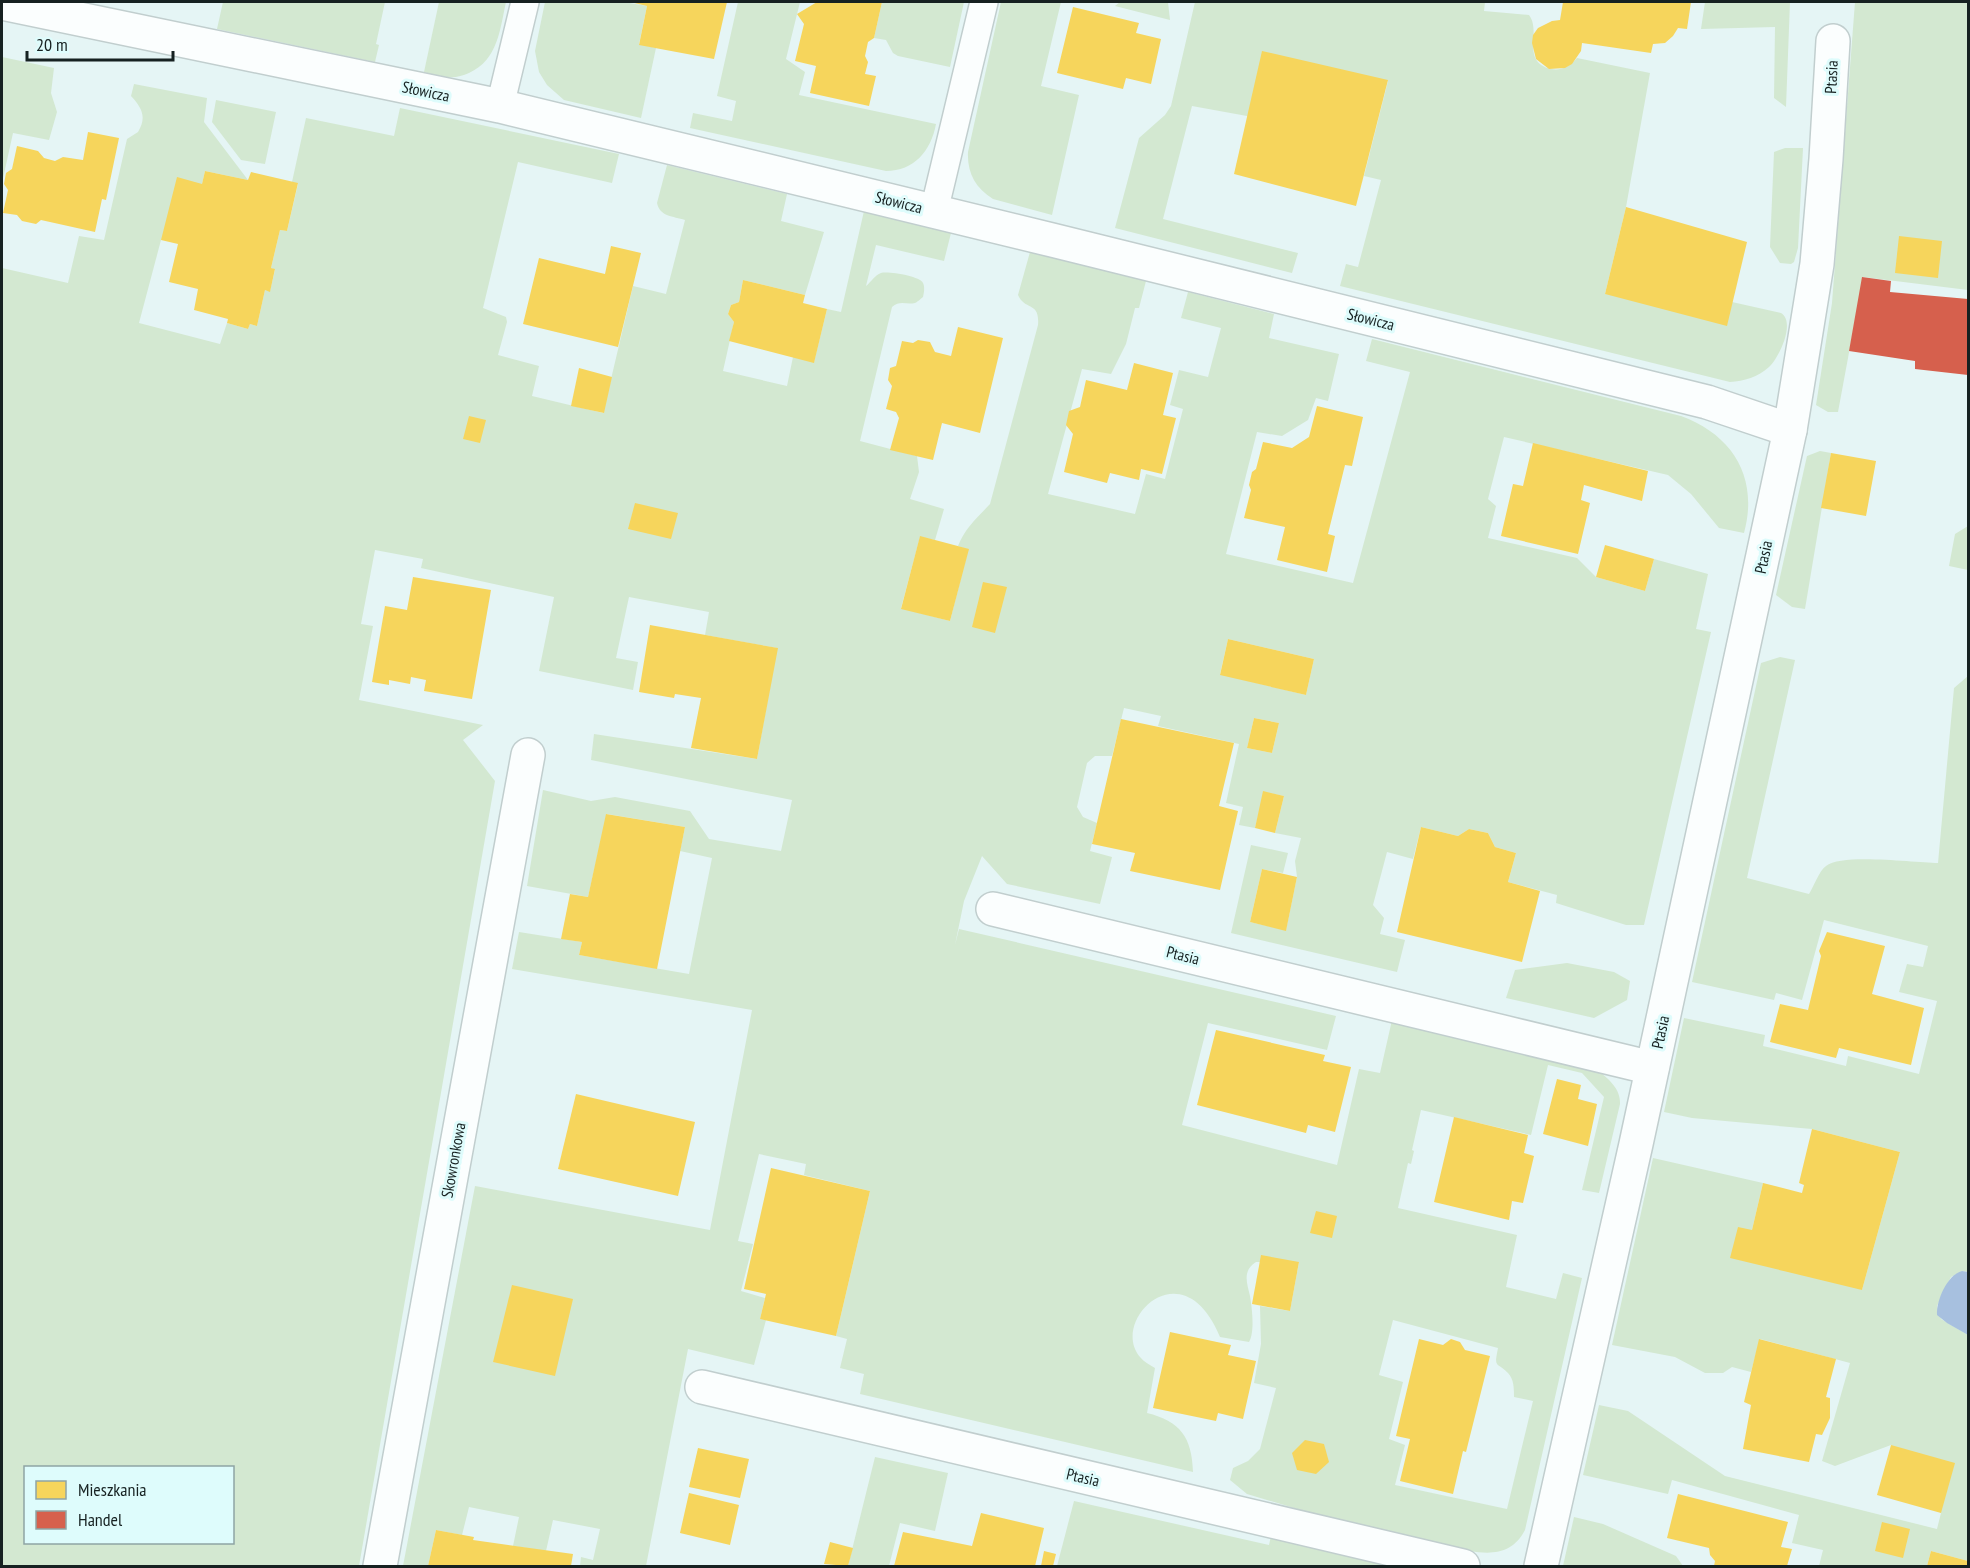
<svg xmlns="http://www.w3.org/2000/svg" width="1970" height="1568" font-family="'PT Sans Narrow',sans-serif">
	<rect width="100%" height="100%" fill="#e5f5f5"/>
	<g fill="#d3e8d1" fill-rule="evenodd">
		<polygon points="223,2 385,2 376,44 379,45 375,62 217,29"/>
		<path d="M 439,2 L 506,2 C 500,29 498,60 469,73 C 462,76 455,78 447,77 C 439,76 431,74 424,72 Z"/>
		<polygon points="545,2 624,2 647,6 639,44 656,48 641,118 564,100 547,85 539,72 535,51"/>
		<path d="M 738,2 L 800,2 L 786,59 L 805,72 L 799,95 L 936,124 C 931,151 914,171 886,171 L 690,128 L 693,113 L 732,121 L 736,101 L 717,96 Z"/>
		<polygon points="882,2 964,2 950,67 898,56 893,53 886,40 874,38"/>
		<path d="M 1001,2 L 1061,2 L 1041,86 L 1079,95 L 1052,215 L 993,199 C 975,188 967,172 968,152 Z"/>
		<polygon points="1120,2 1168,2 1170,20 1115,6"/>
		<path d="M 1195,2 L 1485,2 L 1484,11 L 1529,15 C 1542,32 1520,61 1551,69 C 1562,71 1570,66 1577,58 L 1650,73 L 1626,207 L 1605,294 L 1732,302 L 1781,313 C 1796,322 1779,358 1769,367 C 1758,377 1744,381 1730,382 L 1340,286 L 1346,264 L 1358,267 L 1381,180 L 1364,176 L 1388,81 L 1247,116 L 1192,106 L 1163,219 L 1298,253 L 1292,273 L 1115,228 L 1139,138 L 1165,115 L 1171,106 Z"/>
		<polygon points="1705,2 1790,2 1786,107 1774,98 1775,27 1701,29"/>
		<polygon points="1855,2 1968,2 1968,290 1863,277 1838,412 1828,412 1816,405 1832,303"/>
		<polygon points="2,57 54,68 51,93 57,112 49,140 13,133 2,183"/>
		<path d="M 134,84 L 207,98 L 204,122 L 248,180 L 205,171 L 202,184 L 161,240 L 139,323 L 220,344 L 227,323 L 248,329 L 250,324 L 257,326 L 265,290 L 270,291 L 275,270 L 271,268 L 280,230 L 287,231 L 298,184 L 292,182 L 306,118 L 394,136 L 400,108 L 619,154 L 612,183 L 518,162 L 483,308 L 506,317 L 507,322 L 498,355 L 539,366 L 532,396 L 603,413 L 633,286 L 666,294 L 685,220 C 673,216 660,217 657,203 L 667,165 L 787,194 L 781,221 L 824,232 L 805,295 L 743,280 L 739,302 L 731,305 L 728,314 L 734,322 L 723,371 L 787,386 L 793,357 L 814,362 L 827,309 L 841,312 L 864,211 L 951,233 L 944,261 L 876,245 L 866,286 C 871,282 875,275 881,273 C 888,271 920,276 923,283 C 925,287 924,293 923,297 C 922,298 916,303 915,303 C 906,305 900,300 892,307 L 860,441 L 917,456 L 919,472 L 910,499 L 944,509 L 935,540 L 920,537 L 901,608 L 950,621 L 968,550 L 958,546 C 965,528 977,518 990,504 L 1038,325 C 1040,301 1025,311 1018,295 L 1030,252 L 1146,281 L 1139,308 L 1135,308 L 1126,344 L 1111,374 L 1082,369 L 1048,494 L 1135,514 L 1146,474 L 1165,479 L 1183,409 L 1170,405 L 1179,370 L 1208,377 L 1221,328 L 1181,318 L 1188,292 L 1274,314 L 1269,338 L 1339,354 L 1328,401 L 1316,398 L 1308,420 L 1282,436 L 1257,432 L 1226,554 L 1353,583 L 1410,372 L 1366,361 L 1372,339 L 1681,416 C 1733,435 1759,478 1744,533 L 1719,528 L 1691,494 L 1668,475 L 1504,437 L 1488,499 L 1496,506 L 1488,538 L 1577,558 L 1596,577 L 1645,591 L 1654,559 L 1708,574 L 1696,629 L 1711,632 L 1644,925 L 1626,925 L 1556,903 L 1557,895 L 1508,882 L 1516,853 L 1495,847 L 1488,833 L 1469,829 L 1458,836 L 1421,827 L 1413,859 L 1387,852 L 1373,905 L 1384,918 L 1380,934 L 1405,940 L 1397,972 L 1231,933 L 1251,845 L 1288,853 L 1283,873 L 1262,869 L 1250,922 L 1286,930 L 1297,877 L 1295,861 L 1301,838 L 1275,833 L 1284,796 L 1264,792 L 1255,828 L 1239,825 L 1243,807 L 1226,803 L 1239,744 L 1158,726 L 1161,716 L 1124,708 L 1112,756 L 1095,756 L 1087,763 L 1077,807 L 1083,817 L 1097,823 L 1090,851 L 1112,857 L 1100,904 L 1007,884 L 982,856 L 964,901 L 955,945 L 959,929 L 1336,1016 L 1327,1050 L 1208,1023 L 1182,1125 L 1337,1165 L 1359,1069 L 1380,1073 L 1392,1020 L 1593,1067 C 1605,1076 1621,1087 1620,1104 L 1599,1193 L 1582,1190 L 1604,1097 L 1582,1073 L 1548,1065 L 1531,1135 L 1421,1110 L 1412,1150 L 1414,1151 L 1411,1164 L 1408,1163 L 1398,1208 L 1517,1235 L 1506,1287 L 1556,1299 L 1563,1273 L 1582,1278 L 1525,1530 C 1513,1553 1494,1555 1470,1551 L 1304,1511 L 1247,1494 L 1230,1480 L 1233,1468 L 1248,1461 L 1260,1449 L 1276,1388 L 1254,1383 L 1261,1344 L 1260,1306 L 1290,1311 L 1299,1262 L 1256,1262 C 1242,1271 1247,1283 1250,1296 C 1252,1308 1255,1332 1249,1342 L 1220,1337 C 1183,1246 1109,1321 1140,1357 C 1144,1362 1150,1365 1155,1368 L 1147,1413 C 1180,1421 1192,1437 1193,1472 L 860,1394 L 864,1374 L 840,1368 L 847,1339 L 836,1336 L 870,1191 L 804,1175 L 806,1164 L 759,1154 L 738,1241 L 753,1244 L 741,1291 L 765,1298 L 760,1319 L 766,1320 L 754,1365 L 688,1349 L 646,1566 L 580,1566 L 581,1557 L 593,1560 L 600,1529 L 553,1520 L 546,1551 L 513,1546 L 519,1517 L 469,1507 L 462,1535 L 436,1530 L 428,1566 L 403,1566 L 475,1186 L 710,1230 L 752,1010 L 512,969 L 519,932 L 582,942 L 579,955 L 689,974 L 712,858 L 680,851 L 685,827 L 607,814 L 588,897 L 527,886 L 543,790 L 591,801 L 615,797 L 690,811 L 709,839 L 781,851 L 792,800 L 591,760 L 594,734 L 757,759 L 777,648 L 705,635 L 709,612 L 629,597 L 616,658 L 638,662 L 633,690 L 539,671 L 554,597 L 421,568 L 423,559 L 375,550 L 361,624 L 373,626 L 359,700 L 483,725 L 463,740 L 495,781 L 359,1566 L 2,1566 L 2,268 L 68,283 L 79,236 L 104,240 L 127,139 L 138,132 C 147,117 142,108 131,96 ZM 1228,639 L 1314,659 L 1306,695 L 1220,674 ZM 1254,718 L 1279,723 L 1272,753 L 1247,748 ZM 1393,1320 L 1498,1348 C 1494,1369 1496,1361 1508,1373 C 1514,1379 1514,1389 1514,1397 L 1533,1401 L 1507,1509 L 1395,1485 L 1405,1445 L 1389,1439 L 1403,1382 L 1379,1375 ZM 26,1468 L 232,1468 L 232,1542 L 26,1542 Z"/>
		<polygon points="216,100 276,112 265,164 241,160 212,122"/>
		<polygon points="1785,148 1803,148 1798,248 1794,262 1791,264 1780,263 1770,247 1774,152"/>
		<polygon points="1820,451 1831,453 1805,609 1792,607 1776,595 1807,456"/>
		<polygon points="1968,526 1968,570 1949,566 1955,534"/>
		<path d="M 1780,657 L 1795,660 L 1747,878 L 1809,894 C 1814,886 1819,871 1826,866 C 1842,853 1915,863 1938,863 L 1954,688 L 1968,676 L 1968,761 L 1967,771 L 1968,772 L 1968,1272 L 1962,1271 L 1951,1277 L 1937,1306 L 1941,1319 L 1968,1335 L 1968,1561 L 1931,1551 L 1927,1566 L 1819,1566 L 1823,1550 L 1792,1543 L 1799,1515 L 1672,1480 L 1668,1494 L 1583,1475 L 1599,1405 L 1628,1411 L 1725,1476 L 1937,1529 L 1941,1513 L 1891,1445 L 1835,1466 L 1822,1461 L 1850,1363 L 1760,1339 L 1751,1372 L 1732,1367 L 1723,1373 L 1705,1373 L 1675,1357 L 1612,1345 L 1653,1158 L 1763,1183 L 1752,1230 L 1862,1290 L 1900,1152 L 1812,1129 L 1692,1118 L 1664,1112 L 1684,1018 L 1765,1035 L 1763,1046 L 1846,1066 L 1848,1056 L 1919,1074 L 1937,1001 L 1899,992 L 1907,964 L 1923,967 L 1928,946 L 1824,920 L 1802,1000 L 1776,993 L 1774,1000 L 1692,982 L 1761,663 Z"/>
		<polygon points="1567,963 1614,972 1630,981 1627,1000 1594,1018 1506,998 1515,970"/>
		<polygon points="875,1457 948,1473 935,1531 900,1523 889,1566 848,1566"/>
		<polygon points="1074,1501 1269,1545 1272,1531 1418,1566 1057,1566"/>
		<polygon points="1574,1517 1603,1524 1676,1556 1683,1566 1563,1566"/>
	</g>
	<path fill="#a7c0df" d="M 1962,1271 L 1968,1272 L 1968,1335 L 1947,1323 L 1937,1315 C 1936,1301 1947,1275 1962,1271 Z"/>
	<g fill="#f6d55c">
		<polygon points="630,2 727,2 714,59 639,45 647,6"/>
		<polygon points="817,2 882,2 874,38 868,42 865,56 868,62 865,74 876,76 869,106 810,93 816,66 795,61 804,24 797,14"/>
		<polygon points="1563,2 1691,2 1687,29 1678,28 1673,36 1665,43 1653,44 1651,53 1582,43 1581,51 1572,64 1565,68 1549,69 1536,59 1532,43 1533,35 1538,28 1552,21 1560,20"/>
		<polygon points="1073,7 1139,23 1136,33 1161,39 1151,84 1126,78 1123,89 1057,73"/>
		<polygon points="1262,51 1388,80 1356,206 1234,174"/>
		<polygon points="88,132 119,138 106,200 102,199 95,232 41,220 36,224 22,221 17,215 3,213 8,190 4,184 6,173 12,169 17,146 38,151 44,158 55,161 63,157 83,160"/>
		<polygon points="205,171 248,180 251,172 298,183 287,231 280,230 271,268 275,269 270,292 265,290 257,326 250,324 248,329 227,323 228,319 194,310 198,289 169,282 178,244 161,240 177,177 202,184"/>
		<polygon points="1626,207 1747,242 1727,326 1605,294"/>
		<polygon points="1899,236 1942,241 1938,278 1895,273"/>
		<polygon points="611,246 641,253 618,347 523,324 539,258 605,274"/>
		<polygon points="743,280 805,295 803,303 827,309 814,363 729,341 734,322 728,314 731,305 739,302"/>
		<polygon points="958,327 1003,338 980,433 942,423 933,460 890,450 899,418 896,412 886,409 892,386 888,380 890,368 896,366 902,341 913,343 918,340 930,342 935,352 951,356"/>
		<polygon points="1134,363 1173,373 1163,415 1176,418 1162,474 1141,469 1139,480 1110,473 1107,483 1064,472 1073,434 1066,425 1069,411 1080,407 1086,380 1127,390"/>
		<polygon points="579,368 612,377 604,413 571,406"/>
		<polygon points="1317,406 1363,417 1352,466 1345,465 1328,534 1335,536 1327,572 1277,560 1285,527 1244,518 1251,490 1249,485 1252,472 1256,469 1263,442 1292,448 1309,437"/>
		<polygon points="469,416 486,420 480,443 463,439"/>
		<polygon points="1533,443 1648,471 1642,501 1584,485 1581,500 1590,503 1578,554 1501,536 1513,484 1523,486"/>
		<polygon points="1831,453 1876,461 1866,516 1821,508"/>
		<polygon points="635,503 678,513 671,539 628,529"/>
		<polygon points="920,536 969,549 950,621 901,609"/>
		<polygon points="1605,545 1654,559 1645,591 1596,577"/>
		<polygon points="413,577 491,590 472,699 424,691 426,680 411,677 410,684 389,680 389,685 372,682 385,606 407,610"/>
		<polygon points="983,582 1007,587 995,633 972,627"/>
		<polygon points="650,625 778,648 757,759 691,748 701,698 675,694 674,698 639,692"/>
		<polygon points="1228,639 1314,659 1306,695 1220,675"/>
		<polygon points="1254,718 1279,723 1272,753 1247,748"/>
		<polygon points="1121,719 1234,743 1219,806 1238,811 1220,890 1130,871 1135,853 1092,844"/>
		<polygon points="1263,791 1284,796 1275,833 1255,828"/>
		<polygon points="606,814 685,827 657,969 579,955 582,942 561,939 570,894 588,897"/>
		<polygon points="1421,827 1458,836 1469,829 1488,833 1495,847 1516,853 1508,882 1540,891 1522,962 1397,932"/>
		<polygon points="1262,869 1297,877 1286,931 1250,922"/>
		<polygon points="1827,932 1885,946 1872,994 1924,1008 1911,1065 1839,1048 1836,1058 1770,1042 1780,1004 1808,1010 1821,956 1819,951"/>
		<polygon points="1216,1030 1325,1055 1323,1061 1351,1067 1335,1132 1308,1125 1306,1133 1197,1105"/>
		<polygon points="1557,1079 1581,1085 1578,1099 1597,1104 1588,1146 1543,1134"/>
		<polygon points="576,1094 695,1122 678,1196 558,1169"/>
		<polygon points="1454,1117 1528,1135 1524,1153 1534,1156 1523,1203 1512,1201 1509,1220 1434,1202"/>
		<polygon points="1812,1129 1900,1152 1862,1290 1730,1258 1738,1227 1752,1230 1763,1183 1802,1193 1804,1185 1799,1183"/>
		<polygon points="771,1168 870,1191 836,1336 760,1319 766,1294 744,1289"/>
		<polygon points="1316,1211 1337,1216 1332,1238 1310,1233"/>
		<polygon points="1261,1255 1299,1262 1290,1311 1252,1304"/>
		<polygon points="512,1285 573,1299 555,1376 493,1362"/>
		<polygon points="1170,1332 1231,1345 1228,1355 1256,1361 1243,1419 1218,1413 1216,1421 1153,1408"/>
		<polygon points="1419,1339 1443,1345 1451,1339 1460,1342 1465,1350 1490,1356 1466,1452 1463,1451 1453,1494 1400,1481 1410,1439 1396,1436"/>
		<polygon points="1759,1339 1836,1359 1826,1397 1830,1398 1830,1418 1822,1435 1816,1434 1809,1462 1743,1449 1751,1405 1744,1402"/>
		<polygon points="1305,1440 1324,1444 1329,1462 1316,1474 1297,1470 1292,1453"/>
		<polygon points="1891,1445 1955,1463 1941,1513 1877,1495"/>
		<polygon points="698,1448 749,1459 740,1498 689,1487"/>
		<polygon points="689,1493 739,1505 730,1545 680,1533"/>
		<polygon points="1678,1494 1788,1522 1781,1547 1792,1549 1787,1566 1714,1566 1715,1561 1710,1555 1709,1548 1667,1538"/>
		<polygon points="981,1513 1044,1528 1035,1566 894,1566 903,1532 972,1546"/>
		<polygon points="1882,1522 1910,1529 1903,1558 1875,1551"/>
		<polygon points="436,1530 474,1537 473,1540 573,1554 571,1566 428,1566"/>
		<polygon points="830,1542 853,1548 848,1566 824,1564"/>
		<polygon points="1044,1551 1056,1554 1053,1566 1041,1566"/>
		<polygon points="1931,1551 1968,1561 1968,1566 1927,1566"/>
	</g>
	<polygon fill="#d6604d" points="1862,277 1891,281 1890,292 1968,299 1968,375 1915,369 1915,361 1849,351"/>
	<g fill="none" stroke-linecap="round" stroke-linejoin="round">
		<g stroke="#c1cece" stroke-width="30">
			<g id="service">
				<polyline points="500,106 525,2"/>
				<polyline points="934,211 984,2"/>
			</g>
		</g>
		<g stroke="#c1cece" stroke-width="36">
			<g id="minor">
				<polyline points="2,3 500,106 1052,240 1707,402 1790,430"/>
				<polyline points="993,909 1652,1068"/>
				<polyline points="702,1387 1463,1566"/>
				<polyline points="380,1566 528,755"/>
				<polyline points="1541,1566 1636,1144 1790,430 1817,264 1826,159 1833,41"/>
			</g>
		</g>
		<use href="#service" stroke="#fbfefe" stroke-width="27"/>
		<use href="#minor" stroke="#fbfefe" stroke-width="33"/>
	</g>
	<g text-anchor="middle" stroke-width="6" stroke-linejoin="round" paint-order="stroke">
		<g font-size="16" fill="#162121" stroke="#defcfc">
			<text transform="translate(1831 77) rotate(-87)" y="6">Ptasia</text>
			<text transform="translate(426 91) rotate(12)" y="6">Słowicza</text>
			<text transform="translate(899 202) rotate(14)" y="6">Słowicza</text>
			<text transform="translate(1371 319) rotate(14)" y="6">Słowicza</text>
			<text transform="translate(1763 557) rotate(-78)" y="6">Ptasia</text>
			<text transform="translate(1183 955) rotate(14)" y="6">Ptasia</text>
			<text transform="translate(1660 1032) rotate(-78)" y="6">Ptasia</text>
			<text transform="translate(453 1160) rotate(-80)" y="6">Skowronkowa</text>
			<text transform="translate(1083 1477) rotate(13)" y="6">Ptasia</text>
		</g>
	</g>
	<rect width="1970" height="1568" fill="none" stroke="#162121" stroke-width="6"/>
	<rect x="24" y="1466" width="210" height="78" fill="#defcfc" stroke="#8ea4a4" stroke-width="1.5"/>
	<rect x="36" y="1481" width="30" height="18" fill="#f6d55c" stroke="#8ea4a4" stroke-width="1.5"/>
	<text x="78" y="1496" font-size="18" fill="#162121">Mieszkania</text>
	<rect x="36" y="1511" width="30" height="18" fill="#d6604d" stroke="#8ea4a4" stroke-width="1.5"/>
	<text x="78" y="1526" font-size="18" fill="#162121">Handel</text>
	<path d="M27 51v9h146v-9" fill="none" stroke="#162121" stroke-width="3"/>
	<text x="36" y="51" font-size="18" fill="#162121" stroke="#defcfc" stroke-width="4.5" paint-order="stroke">20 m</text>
</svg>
